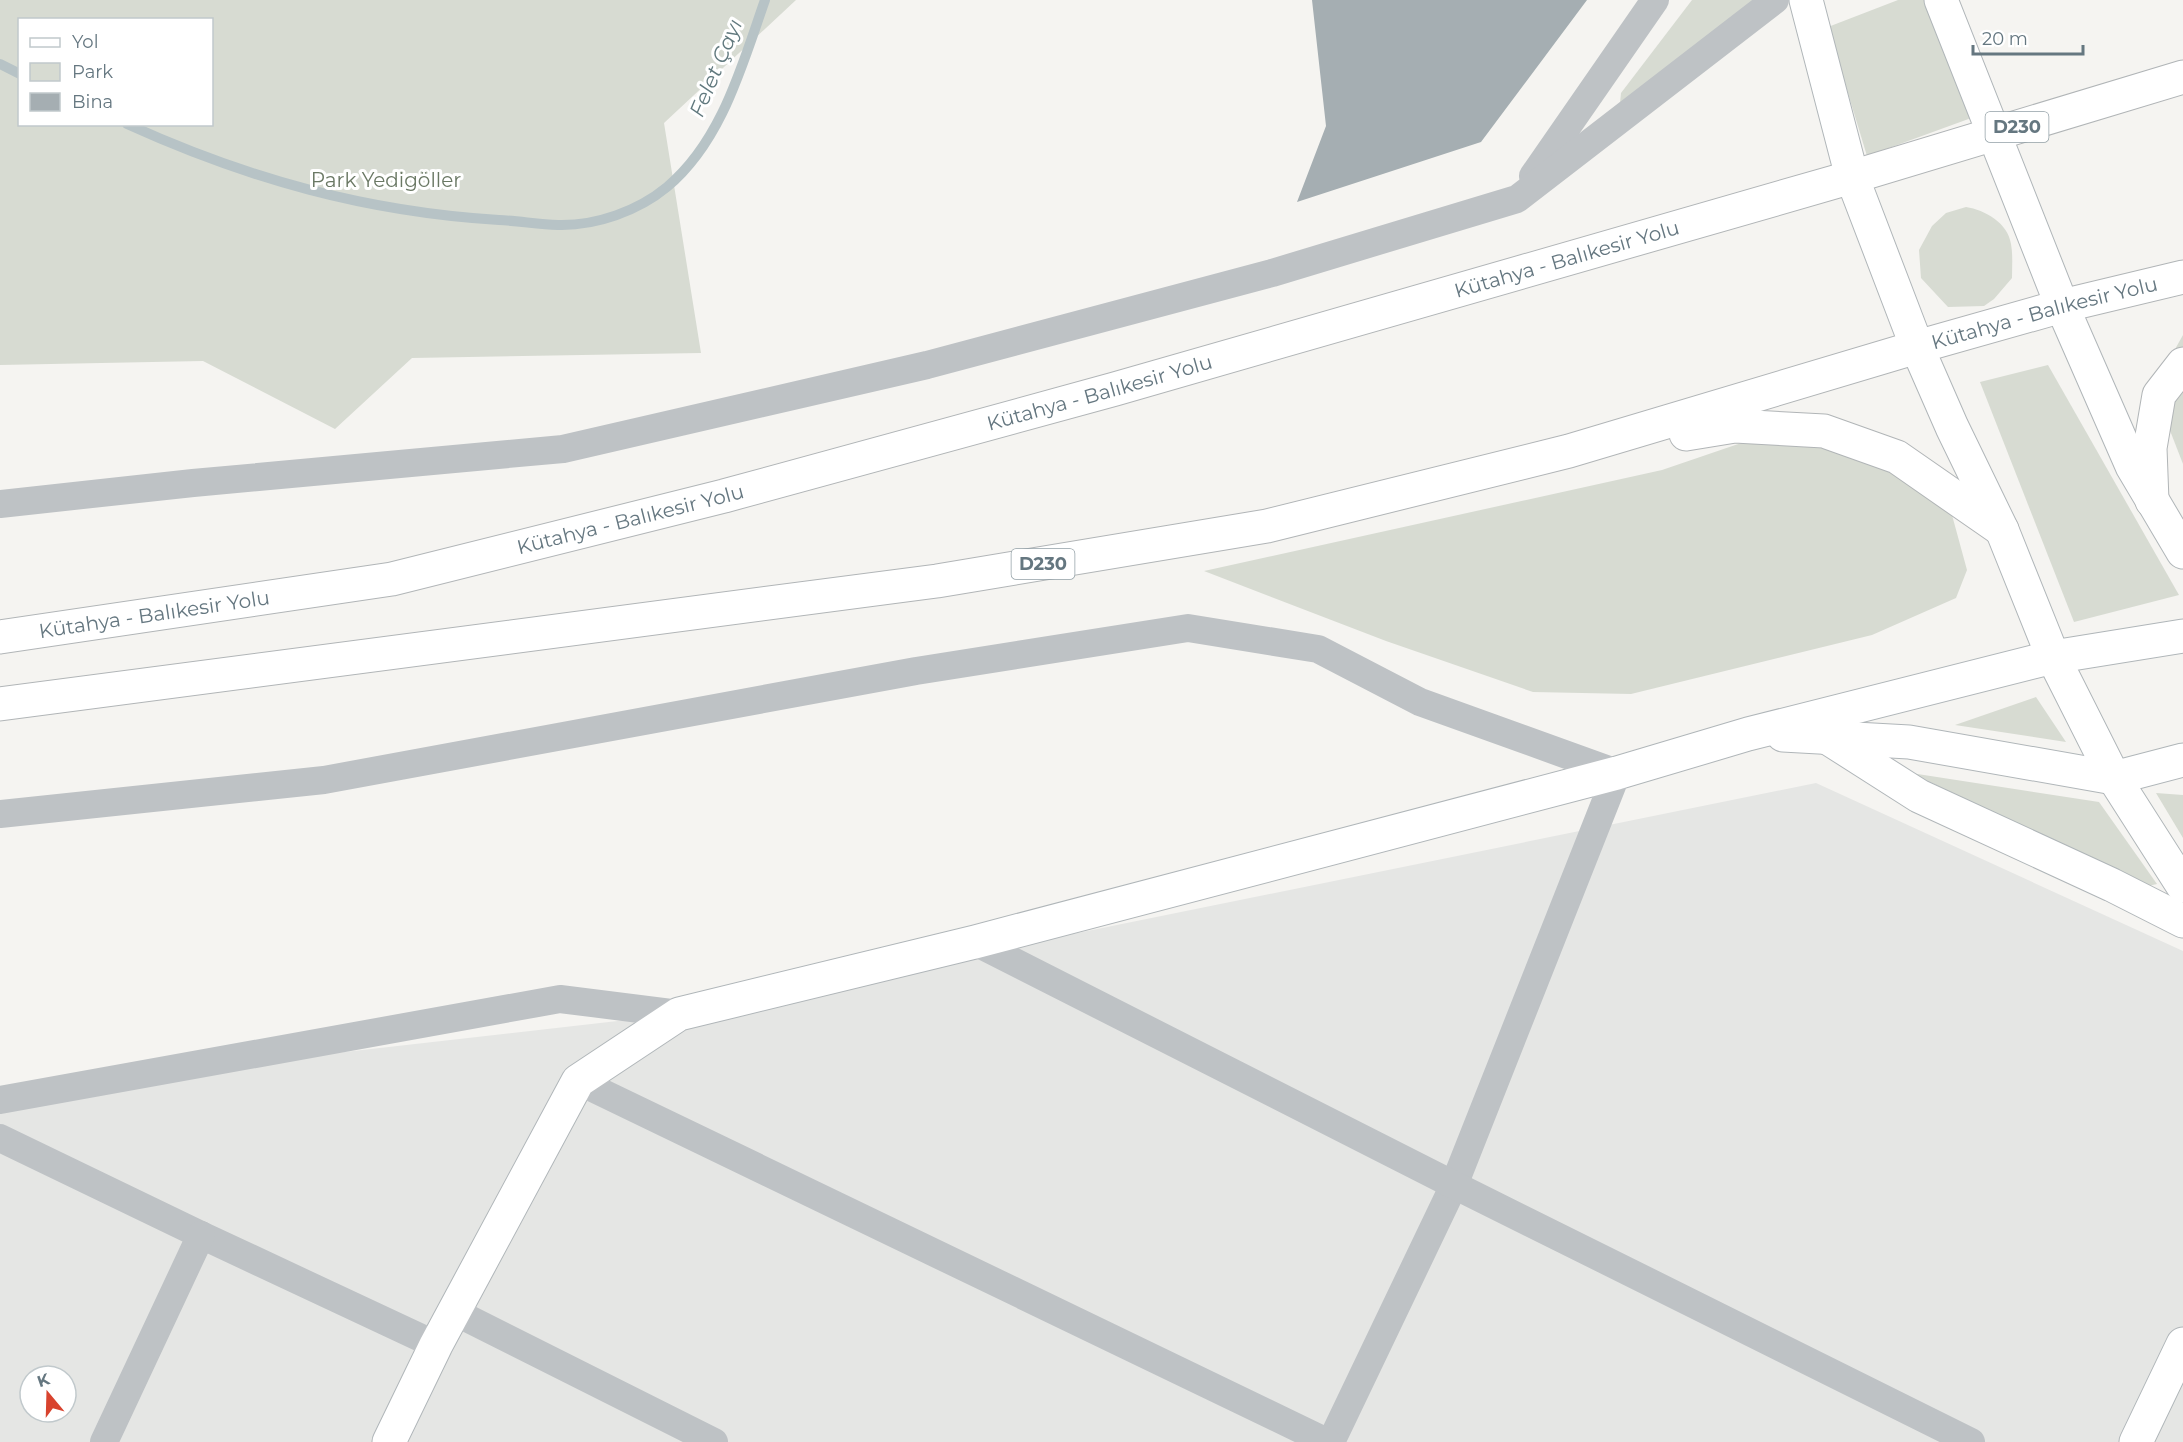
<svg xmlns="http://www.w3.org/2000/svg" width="2183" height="1442" font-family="Montserrat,sans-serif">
	<rect width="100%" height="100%" fill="#f5f4f1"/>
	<path fill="#e5e6e4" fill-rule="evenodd" d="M 1816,783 L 2183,951 L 2183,1442 L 0,1442 L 0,1088 L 134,1076 L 679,1014 ZM 30,1376 L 66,1376 L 66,1412 L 30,1412 Z"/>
	<g fill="#d7dbd2" fill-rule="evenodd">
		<path d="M 0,0 L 796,0 L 664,123 L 701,353 L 412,358 L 335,429 L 203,361 L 0,365 ZM 20,20 L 212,20 L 212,124 L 20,124 Z"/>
		<polygon points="1692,0 1757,0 1620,103 1621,93"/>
		<polygon points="1898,0 1928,0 1974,117 1867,156 1828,27"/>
		<path d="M 1966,207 C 1985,210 2008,223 2011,244 C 2013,255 2012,267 2012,278 L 1994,299 L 1984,306 L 1948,307 L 1921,278 L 1919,250 L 1932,226 L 1946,213 Z"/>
		<polygon points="2183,335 2183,464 2169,428 2169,360"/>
		<polygon points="2048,365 2179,595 2074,622 1980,382"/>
		<polygon points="1782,429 1913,472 1952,515 1967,570 1956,598 1872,635 1631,694 1533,692 1386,641 1204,571 1662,470"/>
		<polygon points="2036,697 2066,742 1955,725"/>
		<polygon points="1911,773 2099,802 2157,884 2148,886"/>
		<polygon points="2156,793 2183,795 2183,838"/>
	</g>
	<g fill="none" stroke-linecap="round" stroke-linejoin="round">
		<g stroke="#b7c3c6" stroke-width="10">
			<polyline points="0,64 20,74"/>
			<path d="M 127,124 C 248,179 367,212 499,220 C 518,221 538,224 558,225 C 596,226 638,211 667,187 C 722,141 742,65 765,0"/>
		</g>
	</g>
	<polygon fill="#a5aeb2" points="1312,0 1587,0 1481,142 1297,202 1326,126"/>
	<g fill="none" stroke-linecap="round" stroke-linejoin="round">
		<g stroke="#b0b6b9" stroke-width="35">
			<g id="secondary">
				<polyline points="1806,0 1852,177 1917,347 1952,427 2002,530 2053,657 2114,778 2183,886"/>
				<polyline points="1941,0 2062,306 2132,466 2183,552"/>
				<polyline points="1783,735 1909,742 2114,778 2183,760"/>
				<polyline points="1828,738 1919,796 2112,885 2183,921"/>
				<polyline points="389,1442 436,1345 578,1081 679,1014 975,942 1617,773 1748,734 2053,657 2183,636"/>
				<polyline points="2136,1442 2183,1344"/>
			</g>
		</g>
		<g stroke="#b1b5b7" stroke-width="35">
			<g id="highway">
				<polyline points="1686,434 1735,426 1824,431 1897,457 2002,530"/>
				<polyline points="2152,501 2150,448 2159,395 2183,364"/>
				<path id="s1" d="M 0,637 L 392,579 L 724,496 L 1115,389 L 1852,177 L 2183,77"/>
				<path id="s2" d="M 0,704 L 937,581 L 1267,526 L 1569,451 L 1917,347 L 2062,306 L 2183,277"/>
			</g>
		</g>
		<g stroke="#bec2c5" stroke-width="28">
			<polyline points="1533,176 1655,0"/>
			<polyline points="0,504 193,483 563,449 927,365 1272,273 1517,199 1775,0"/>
			<polyline points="0,814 324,780 916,671 1188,628 1318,649 1420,702 1617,773 1454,1185 1331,1442"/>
			<polyline points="975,942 1454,1185 1971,1442"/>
			<polyline points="578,1081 1327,1442"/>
			<polyline points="0,1100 560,999 679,1014"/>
			<polyline points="0,1138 201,1235 436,1345"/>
			<polyline points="455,1312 714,1442"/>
			<polyline points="104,1442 201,1235"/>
		</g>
		<use href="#secondary" stroke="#fff" stroke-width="33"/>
		<use href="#highway" stroke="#fff" stroke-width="33"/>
	</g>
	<g text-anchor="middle" stroke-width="6" stroke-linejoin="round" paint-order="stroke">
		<g fill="#fff" stroke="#93a0a6" stroke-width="1.5">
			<rect x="1985.5" y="112" width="63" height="30" rx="4.5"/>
			<rect x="1011.5" y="549" width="63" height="30" rx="4.5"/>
		</g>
		<g font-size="18" font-weight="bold" fill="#657780">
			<text x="2017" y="133">D230</text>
			<text x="1043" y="570">D230</text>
		</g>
		<g font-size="20" fill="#6a7864" stroke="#fff">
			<text x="386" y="187">Park Yedigöller</text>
		</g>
		<g font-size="20" fill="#657780" stroke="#fff">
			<text dy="7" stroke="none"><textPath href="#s1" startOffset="1614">Kütahya - Balıkesir Yolu</textPath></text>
			<text dy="7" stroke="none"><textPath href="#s2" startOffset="2086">Kütahya - Balıkesir Yolu</textPath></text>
			<text dy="7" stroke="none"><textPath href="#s1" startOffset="1128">Kütahya - Balıkesir Yolu</textPath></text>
			<text dy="7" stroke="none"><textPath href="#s1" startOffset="642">Kütahya - Balıkesir Yolu</textPath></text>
			<text dy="7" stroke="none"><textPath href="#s1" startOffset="156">Kütahya - Balıkesir Yolu</textPath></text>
		</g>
		<g font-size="21" font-style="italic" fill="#61797e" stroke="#fff">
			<text transform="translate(716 68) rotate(-67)" y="7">Felet Çayı</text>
		</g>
	</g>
	<rect x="18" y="18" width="195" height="108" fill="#ffffff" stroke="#c1c9cc" stroke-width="1.5"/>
	<rect x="30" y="38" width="30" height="9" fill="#ffffff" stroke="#c1c9cc" stroke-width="1.5"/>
	<text x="72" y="48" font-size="18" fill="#657780">Yol</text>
	<rect x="30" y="63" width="30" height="18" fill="#d7dbd2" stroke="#c1c9cc" stroke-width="1.5"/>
	<text x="72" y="78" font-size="18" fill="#657780">Park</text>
	<rect x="30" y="93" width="30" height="18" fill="#a5aeb2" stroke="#c1c9cc" stroke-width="1.5"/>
	<text x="72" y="108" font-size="18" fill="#657780">Bina</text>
	<g transform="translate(48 1394) rotate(341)"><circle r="28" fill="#ffffff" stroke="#c1c9cc" stroke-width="1.5"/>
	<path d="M0-4.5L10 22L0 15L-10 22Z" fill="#d8432e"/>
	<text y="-9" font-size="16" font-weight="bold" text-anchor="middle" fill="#657780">K</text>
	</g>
	<path d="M1973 45v9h110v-9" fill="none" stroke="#657780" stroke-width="3"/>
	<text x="1982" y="45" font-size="18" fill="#657780" stroke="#ffffff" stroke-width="4.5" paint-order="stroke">20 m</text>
</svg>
